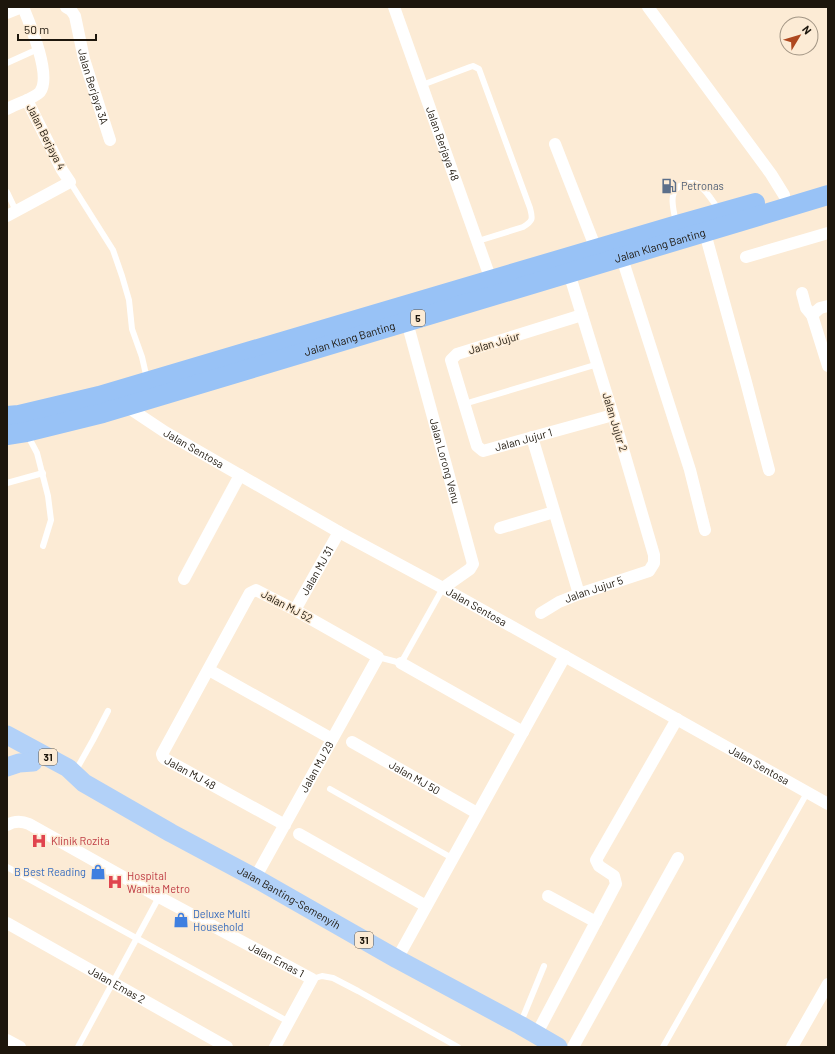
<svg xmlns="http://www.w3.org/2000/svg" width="835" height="1054" font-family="Barlow,sans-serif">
	<rect width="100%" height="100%" fill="#fcebd5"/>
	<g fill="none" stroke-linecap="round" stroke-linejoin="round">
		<g stroke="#fff" stroke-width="6">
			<polyline points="7,63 38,49"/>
			<path d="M 422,85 L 470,67 L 473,66 L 479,69 L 530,208 C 533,219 533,221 523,227 L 478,241"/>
			<polyline points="70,182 113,250 122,276 129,300 132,329 142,357 147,379"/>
			<polyline points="7,192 16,211"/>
			<path d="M 676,223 C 674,210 666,190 684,184 C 689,183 694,182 699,185 C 707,191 713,202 719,210"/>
			<polyline points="464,404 598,364"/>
			<polyline points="27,434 37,453 48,496 51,520 43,546"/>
			<polyline points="7,483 43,473"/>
			<polyline points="378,657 401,663 443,588"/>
			<polyline points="75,772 93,740 108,711"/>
			<polyline points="330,789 452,858"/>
			<polyline points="7,867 289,1022"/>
			<polyline points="312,979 322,976 333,978 358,991 458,1047"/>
			<polyline points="521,1022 544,966"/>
			<polyline points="78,1047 159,897"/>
			<polyline points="663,1047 807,793"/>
		</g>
		<g stroke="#fff" stroke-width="12">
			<path id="s1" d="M 66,7 L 71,10 L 75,16 L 84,59 L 110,140"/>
			<path id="s2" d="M 394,7 L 491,280"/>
			<polyline points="648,7 771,174 784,195"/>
			<polyline points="7,13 22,7"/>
			<path d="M 7,109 C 14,105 35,98 40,92 C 52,76 30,24 23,7"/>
			<polyline points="555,144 596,249"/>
			<polyline points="7,216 70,182 62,170 27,100"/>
			<polyline points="705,233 746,382 769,470"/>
			<polyline points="746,257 828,233"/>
			<polyline points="622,258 690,470 705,530"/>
			<polyline points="802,293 806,308 812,315"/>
			<polyline points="828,306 820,308 812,315 828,366"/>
			<path id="s3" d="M 582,315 L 457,354 L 451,360 L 477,446 L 483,451 L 613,415"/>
			<path id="s4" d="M 407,322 L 473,564 L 470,569 L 443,588"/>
			<path id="s5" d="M 126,406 L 165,432 L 339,532 L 443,588 L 828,804"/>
			<polyline points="532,437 579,594"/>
			<polyline points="500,528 554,512"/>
			<polyline points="184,579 240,475"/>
			<path id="s6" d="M 295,610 L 339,532"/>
			<path id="s7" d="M 541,613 L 559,602 L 579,594 L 649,571 L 654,563 L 654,555 L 613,415 L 569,273"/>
			<polyline points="401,663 523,732"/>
			<polyline points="209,670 332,739"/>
			<path id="s8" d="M 352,742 L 477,813"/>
			<path id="s9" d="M 7,825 C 14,821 22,821 29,824 L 159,897 L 312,979 L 275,1047"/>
			<polyline points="299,834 426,906"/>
			<path id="s10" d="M 255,878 L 378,657 L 295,610 L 256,590 L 250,593 L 162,754 L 163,757 L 165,759 L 285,825"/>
			<polyline points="548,896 596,922"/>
			<path id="s11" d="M 7,923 L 227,1047"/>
			<polyline points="397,959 565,656"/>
			<polyline points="536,1035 616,884 614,876 599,866 596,860 677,719"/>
			<polyline points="7,1040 20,1047"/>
			<polyline points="573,1047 678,858"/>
			<polyline points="792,1047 828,984"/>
		</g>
		<g stroke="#b2d1f8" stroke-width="19">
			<path id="s12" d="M 7,735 L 68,768 L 84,783 L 171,833 L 255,878 L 397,959 L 520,1025 L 558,1047"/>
			<polyline points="7,767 19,763 33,762"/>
		</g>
		<g stroke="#98c2f6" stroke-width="20">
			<polyline points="7,416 19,415 99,396 677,225 755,203"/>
			<path id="s13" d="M 7,435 L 26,432 L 103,413 L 828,195"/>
		</g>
	</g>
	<defs>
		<g id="fuel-bare" transform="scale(1.2)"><path d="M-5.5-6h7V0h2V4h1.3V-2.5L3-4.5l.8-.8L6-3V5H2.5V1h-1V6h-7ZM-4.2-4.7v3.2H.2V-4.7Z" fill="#5c6f8a" stroke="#fcebd5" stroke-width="2.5" paint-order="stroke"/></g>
		<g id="hospital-bare" transform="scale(1.2)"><path d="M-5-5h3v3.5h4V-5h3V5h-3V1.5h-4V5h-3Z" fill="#e0444e" stroke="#fcebd5" stroke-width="2.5" paint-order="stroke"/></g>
		<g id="shop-bare" transform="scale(1.2)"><path d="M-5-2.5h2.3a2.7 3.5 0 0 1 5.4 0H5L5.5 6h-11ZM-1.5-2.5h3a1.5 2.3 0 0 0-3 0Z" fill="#3f7fe0" stroke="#fcebd5" stroke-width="2.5" paint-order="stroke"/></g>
	</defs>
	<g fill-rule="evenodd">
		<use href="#fuel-bare" x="669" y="186"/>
		<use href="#hospital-bare" x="39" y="841"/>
		<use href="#shop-bare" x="98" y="872"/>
		<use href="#hospital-bare" x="115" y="882"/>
		<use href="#shop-bare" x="181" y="920"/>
	</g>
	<g text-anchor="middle" stroke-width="3" stroke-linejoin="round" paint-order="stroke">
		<g fill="#fcebd5" stroke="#605648" stroke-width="1">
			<rect x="411" y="310" width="14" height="16" rx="3"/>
			<rect x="39" y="749" width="18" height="16" rx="3"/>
			<rect x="355" y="932" width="18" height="16" rx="3"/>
		</g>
		<g font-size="10" font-weight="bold" fill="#1d160c">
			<text x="418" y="322">5</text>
			<text x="48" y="761">31</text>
			<text x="364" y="944">31</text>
		</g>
		<g font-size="11" fill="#1d160c" stroke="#fcebd5">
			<text dy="4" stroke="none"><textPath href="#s1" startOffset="86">Jalan Berjaya 3A</textPath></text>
			<text transform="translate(46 137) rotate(63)" y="4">Jalan Berjaya 4</text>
			<text dy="4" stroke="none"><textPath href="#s2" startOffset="145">Jalan Berjaya 48</textPath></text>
			<text dy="4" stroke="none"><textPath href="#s13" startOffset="680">Jalan Klang Banting</textPath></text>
			<text dy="4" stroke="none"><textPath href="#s13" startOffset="356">Jalan Klang Banting</textPath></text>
			<text transform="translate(494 343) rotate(-17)" y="4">Jalan Jujur</text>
			<text transform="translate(615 422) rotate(73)" y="4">Jalan Jujur 2</text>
			<text dy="4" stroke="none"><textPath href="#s3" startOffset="279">Jalan Jujur 1</textPath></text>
			<text dy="4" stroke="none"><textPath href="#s5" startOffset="80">Jalan Sentosa</textPath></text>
			<text dy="4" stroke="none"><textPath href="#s4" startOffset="144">Jalan Lorong Venu</textPath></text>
			<text dy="4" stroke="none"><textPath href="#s6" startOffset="45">Jalan MJ 31</textPath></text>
			<text dy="4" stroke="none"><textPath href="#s7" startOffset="58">Jalan Jujur 5</textPath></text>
			<text transform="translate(287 606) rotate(28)" y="4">Jalan MJ 52</text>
			<text dy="4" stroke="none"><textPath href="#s5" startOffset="404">Jalan Sentosa</textPath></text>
			<text dy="4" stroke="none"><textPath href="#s5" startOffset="728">Jalan Sentosa</textPath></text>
			<text dy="4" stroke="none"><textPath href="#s10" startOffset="127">Jalan MJ 29</textPath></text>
			<text dy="4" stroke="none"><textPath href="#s10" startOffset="617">Jalan MJ 48</textPath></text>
			<text dy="4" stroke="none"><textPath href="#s8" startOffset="72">Jalan MJ 50</textPath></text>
			<text dy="4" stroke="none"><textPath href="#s12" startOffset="326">Jalan Banting-Semenyih</textPath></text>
			<text dy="4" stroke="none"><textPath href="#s9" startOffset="305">Jalan Emas 1</textPath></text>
			<text dy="4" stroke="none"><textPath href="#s11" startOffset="126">Jalan Emas 2</textPath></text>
		</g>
		<g font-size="11" fill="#4e5e75" stroke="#fcebd5" text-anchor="start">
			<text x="681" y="190">Petronas</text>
		</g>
		<g font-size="11" fill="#be3a42" stroke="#fcebd5" text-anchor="start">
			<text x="51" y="845">Klinik Rozita</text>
			<text x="127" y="880">Hospital<tspan x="127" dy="13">Wanita Metro</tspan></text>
		</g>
		<g font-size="11" fill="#366cbe" stroke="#fcebd5" text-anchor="end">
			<text x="86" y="876">B Best Reading</text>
			<text x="193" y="918" text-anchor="start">Deluxe Multi<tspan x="193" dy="13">Household</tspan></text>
		</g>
	</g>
	<rect width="835" height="1054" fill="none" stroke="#1d160c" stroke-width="16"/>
	<g transform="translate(799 36) rotate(52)"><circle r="19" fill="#fcebd5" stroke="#a39685"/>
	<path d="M0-3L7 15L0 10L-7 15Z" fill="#ae481f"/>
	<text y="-6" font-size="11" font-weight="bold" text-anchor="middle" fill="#1d160c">N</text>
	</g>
	<path d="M18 34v6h78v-6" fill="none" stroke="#1d160c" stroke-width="2"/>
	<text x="24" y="34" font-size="12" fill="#1d160c" stroke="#fcebd5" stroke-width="3" paint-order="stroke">50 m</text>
</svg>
